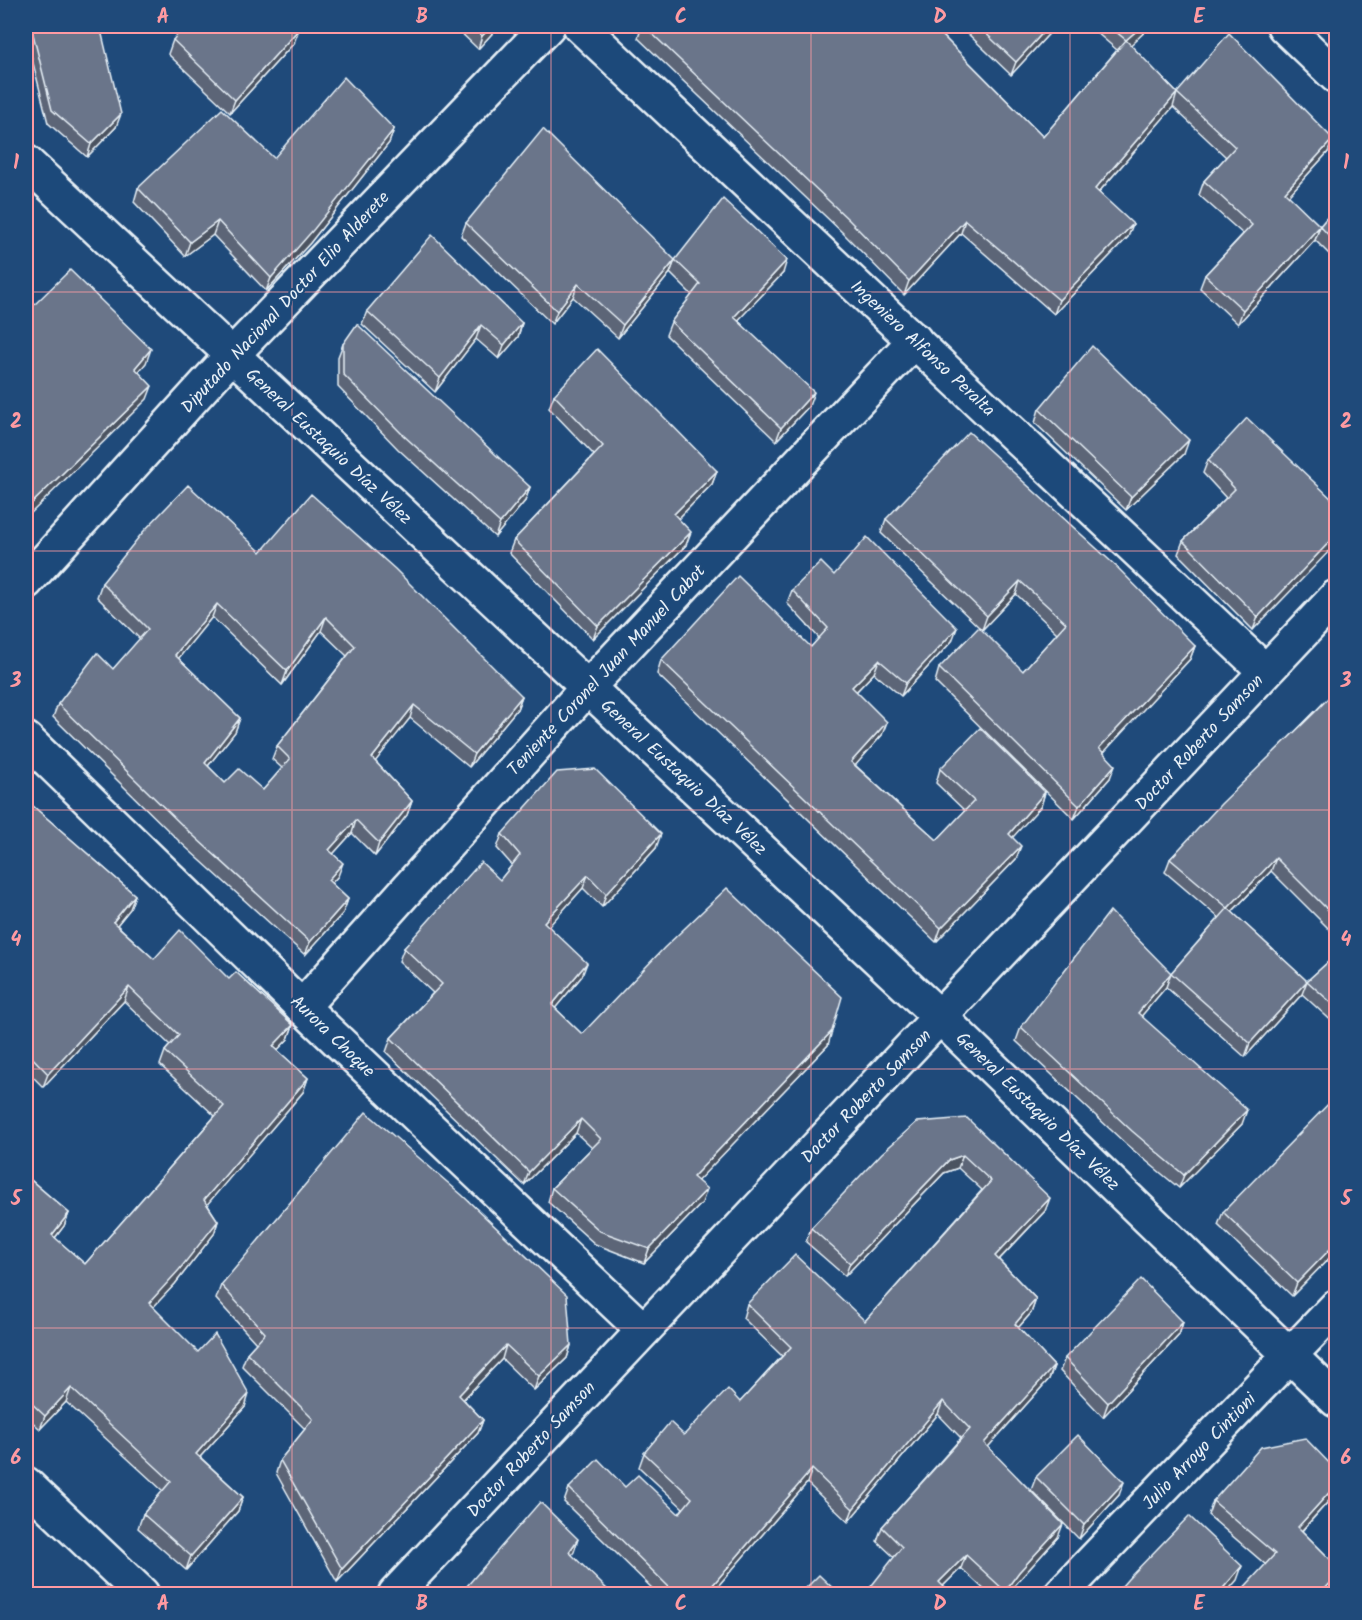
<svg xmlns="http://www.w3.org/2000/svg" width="1362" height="1620" font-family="Kalam,sans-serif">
	<rect width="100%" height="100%" fill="#1f4a7a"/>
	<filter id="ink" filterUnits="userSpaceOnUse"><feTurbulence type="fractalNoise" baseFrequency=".0167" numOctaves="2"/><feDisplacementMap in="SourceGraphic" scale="12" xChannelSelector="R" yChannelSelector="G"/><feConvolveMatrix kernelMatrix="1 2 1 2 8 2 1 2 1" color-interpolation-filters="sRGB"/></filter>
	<g filter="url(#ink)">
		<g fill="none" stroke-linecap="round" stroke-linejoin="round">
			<g stroke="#e8f1f8" stroke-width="38">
				<g id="street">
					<polyline points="580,26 1265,671"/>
					<polyline points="1284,26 1336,76"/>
					<polyline points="26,162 941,1018 1336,1400"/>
					<polyline points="26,582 232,355 548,26"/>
					<polyline points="26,739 302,1007 643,1330"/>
					<polyline points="302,1007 588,687 915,340"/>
					<polyline points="26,1484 142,1594"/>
					<polyline points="1061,1594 1336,1307"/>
				</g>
			</g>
			<g stroke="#e8f1f8" stroke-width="38">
				<polyline id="secondary" points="395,1594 1336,597"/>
			</g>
			<use href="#street" stroke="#1f4a7a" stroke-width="33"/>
			<use href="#secondary" stroke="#1f4a7a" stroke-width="33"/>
		</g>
		<g fill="#5c6577" stroke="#e8f1f8" stroke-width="1.5" fill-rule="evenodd">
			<polygon points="26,26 100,26 116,127 87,157 48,123 26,35"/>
			<polygon points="454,26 499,26 478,49"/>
			<polygon points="642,26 933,26 1043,137 1117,50 1089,26 1151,26 1130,45 1177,93 1328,152 1288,196 1320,226 1315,240 1238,324 1200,288 1205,275 1243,234 1199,195 1204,181 1226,157 1173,107 1099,192 1128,237 1054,314 961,233 904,295 844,234 638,38"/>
			<polygon points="963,26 1056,26 1011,75 962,28"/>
			<polygon points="173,40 294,43 230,113 168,54"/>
			<polygon points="394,129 389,143 310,243 266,291 213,235 185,256 134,202 138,188 274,158"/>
			<polygon points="1336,207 1336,261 1315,240 1320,226"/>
			<polygon points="466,223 670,273 618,338 573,297 552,324 461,236"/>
			<polygon points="675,260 783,273 738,320 809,406 776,441 666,335 671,322 692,295 670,273"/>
			<polygon points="367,311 522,323 518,337 499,359 476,339 435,392 362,324"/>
			<polygon points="343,344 530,487 525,501 495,537 398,449 338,387 338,357"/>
			<polygon points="554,395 717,471 712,484 678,519 686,545 593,639 509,553 514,540 594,455 549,408"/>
			<polygon points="1039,409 1184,454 1126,510 1035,423"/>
			<polygon points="1208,460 1336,503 1253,630 1178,554 1183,541 1226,498 1203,473"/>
			<polygon points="886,519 1195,646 1190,659 1103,752 1110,778 1074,819 935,682 939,668 1023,671 1057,633 1016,594 982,630 881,533"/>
			<path d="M 261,552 L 522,696 L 517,709 L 469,767 L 410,718 L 375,761 L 412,801 L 407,815 L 375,856 L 352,833 L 333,854 L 338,876 L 331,883 L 348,899 L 343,913 L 305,955 L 180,842 L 53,717 L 58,704 L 113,669 L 140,639 L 97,597 L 102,583 ZM 212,617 L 282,685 L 321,631 L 347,656 L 277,746 L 272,759 L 282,768 L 263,790 L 225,783 L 208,766 L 235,732 L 240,718 L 178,658 Z"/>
			<polygon points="834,575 952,641 901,696 874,673 856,692 882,735 855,765 937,840 965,811 936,783 940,769 1045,792 1041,806 1012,837 1016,859 936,942 657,674 661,660 811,647 819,638 787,603 792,590"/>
			<polygon points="1336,690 1336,936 1271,871 1232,912 1307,981 1336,955 1336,1025 1302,994 1245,1057 1166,987 1141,1016 1242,1124 1179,1188 1127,1145 1016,1041 1021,1027 1171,973 1219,918 1165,872 1170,859"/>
			<polygon points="26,800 135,895 130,909 117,925 154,959 229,979 293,1025 288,1039 277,1050 308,1078 303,1092 207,1204 218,1221 214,1234 175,1284 153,1307 245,1407 200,1457 243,1497 238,1511 186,1570 138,1528 143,1514 163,1491 66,1402 40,1429 26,1416 26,1176 69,1213 64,1226 55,1238 85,1264 215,1116 160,1065 165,1051 170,1045 124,1001 43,1087 26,1070"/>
			<polygon points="502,834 656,848 602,907 583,888 548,926 582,976 555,1008 582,1034 828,1045 697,1181 702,1203 644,1263 595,1244 548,1202 552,1188 592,1148 576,1133 524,1185 386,1052 391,1038 433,993 399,961 404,948 500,880 512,865 497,848"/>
			<polygon points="917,1122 1045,1211 999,1260 1036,1299 1031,1313 1018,1328 1054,1366 1049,1379 988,1447 1058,1537 1014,1586 1007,1594 989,1594 961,1568 943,1586 894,1557 877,1541 882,1527 961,1438 938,1414 848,1522 807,1483 711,1594 658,1594 564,1502 569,1488 625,1487 679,1514 683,1508 639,1467 644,1453 684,1435 740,1402 782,1356 743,1318 747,1304 865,1321 982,1190 958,1168 944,1173 845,1276 806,1242 811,1228"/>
			<polygon points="1223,1212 1336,1251 1292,1296 1218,1225"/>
			<polygon points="221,1285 571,1345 567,1358 534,1390 502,1359 463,1399 483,1420 478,1433 337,1582 276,1473 280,1460 305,1429 242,1366 247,1353 256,1343 216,1299"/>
			<polygon points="1183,1322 1179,1335 1103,1417 1060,1371 1065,1358"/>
			<polygon points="1036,1477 1119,1495 1079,1539 1031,1490"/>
			<polygon points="1336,1485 1336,1493 1302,1531 1336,1565 1336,1585 1328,1594 1265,1564 1208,1515 1213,1501"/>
		</g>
		<g fill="#4b5261" stroke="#e8f1f8" stroke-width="1.5">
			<polygon points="492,26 499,26 478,49 482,36"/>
			<polygon points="1049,26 1056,26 1011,75 1016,62"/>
			<polygon points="1142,26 1151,26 1121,54 1126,40"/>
			<polygon points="299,29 294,43 230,113 235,100"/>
			<polygon points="1177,93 1173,107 1090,202 1095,189"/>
			<polygon points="121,114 116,127 87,157 91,144"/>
			<polygon points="394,129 389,143 310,243 266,291 271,278"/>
			<polygon points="1333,139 1328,152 1280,205 1285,192"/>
			<polygon points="965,220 961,233 904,295 909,281"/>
			<polygon points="218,221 213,235 185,256 190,242"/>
			<polygon points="1133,224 1128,237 1054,314 1059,300"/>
			<polygon points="1320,226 1315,240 1238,324 1243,310"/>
			<polygon points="675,260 670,273 618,338 623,325"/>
			<polygon points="787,260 783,273 729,330 734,317"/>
			<polygon points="578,284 573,297 552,324 557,311"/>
			<polygon points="522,323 518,337 499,359 504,345"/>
			<polygon points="481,325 476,339 435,392 440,378"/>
			<polygon points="151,349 146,363 130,382 135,368"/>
			<polygon points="152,386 147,399 26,518 26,509"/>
			<polygon points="814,392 809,406 776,441 781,428"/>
			<polygon points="1189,440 1184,454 1126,510 1131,497"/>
			<polygon points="717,471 712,484 669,528 674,514"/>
			<polygon points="530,487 525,501 495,537 500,523"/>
			<polygon points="691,532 686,545 593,639 598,626"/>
			<polygon points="1336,535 1336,544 1253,630 1258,617"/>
			<polygon points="1020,581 1016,594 982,630 987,616"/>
			<polygon points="217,604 212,617 170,669 175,655"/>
			<polygon points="326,617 321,631 282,685 287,671"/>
			<polygon points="957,628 952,641 901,696 906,683"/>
			<polygon points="1195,646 1190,659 1095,762 1099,748"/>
			<polygon points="879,660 874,673 847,701 852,687"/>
			<polygon points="522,696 517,709 469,767 474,754"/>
			<polygon points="414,705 410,718 367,772 372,758"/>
			<polygon points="240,718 235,732 200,776 205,763"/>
			<polygon points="887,722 882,735 847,775 851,762"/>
			<polygon points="1115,765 1110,778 1074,819 1079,806"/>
			<polygon points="1045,792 1041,806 1004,847 1009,834"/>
			<polygon points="412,801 407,815 375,856 379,843"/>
			<polygon points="356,820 352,833 324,864 329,850"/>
			<polygon points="661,834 656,848 602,907 606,894"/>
			<polygon points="1021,846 1016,859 936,942 941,928"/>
			<polygon points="1276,858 1271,871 1223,921 1228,908"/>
			<polygon points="343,863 338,876 323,893 328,880"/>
			<polygon points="588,875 583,888 540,936 544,922"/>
			<polygon points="135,895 130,909 108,936 113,922"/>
			<polygon points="348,899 343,913 305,955 310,942"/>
			<polygon points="587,963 582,976 547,1018 552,1005"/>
			<polygon points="1171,973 1166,987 1133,1026 1138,1013"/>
			<polygon points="1307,981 1302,994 1245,1057 1250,1043"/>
			<polygon points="129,987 124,1001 43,1087 48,1074"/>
			<polygon points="293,1025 288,1039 268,1060 273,1046"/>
			<polygon points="832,1031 828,1045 688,1191 693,1177"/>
			<polygon points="308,1078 303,1092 199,1214 204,1200"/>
			<polygon points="1247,1110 1242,1124 1179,1188 1184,1175"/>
			<polygon points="581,1119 576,1133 524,1185 529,1172"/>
			<polygon points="963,1155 958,1168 944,1173 845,1276 850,1263 949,1160"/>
			<polygon points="707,1189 702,1203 644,1263 649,1249"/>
			<polygon points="1050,1198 1045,1211 990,1269 995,1256"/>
			<polygon points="69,1213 64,1226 47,1248 52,1235"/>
			<polygon points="218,1221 214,1234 175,1284 144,1317 149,1303"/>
			<polygon points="1336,1243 1336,1251 1292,1296 1297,1283"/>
			<polygon points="1036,1299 1031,1313 1010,1337 1015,1324"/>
			<polygon points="1183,1322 1179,1335 1103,1417 1108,1403"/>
			<polygon points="506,1345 502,1359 454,1409 459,1395"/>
			<polygon points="571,1345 567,1358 534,1390 539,1376"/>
			<polygon points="1054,1366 1049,1379 979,1457 984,1443"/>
			<polygon points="71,1388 66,1402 40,1429 45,1416"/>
			<polygon points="249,1394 245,1407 191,1467 196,1454"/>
			<polygon points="943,1401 938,1414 848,1522 853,1509"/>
			<polygon points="483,1420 478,1433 337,1582 342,1569"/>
			<polygon points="812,1469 807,1483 711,1594 705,1594"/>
			<polygon points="1124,1482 1119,1495 1079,1539 1084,1525"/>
			<polygon points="1336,1485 1336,1493 1293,1540 1298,1527"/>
			<polygon points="243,1497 238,1511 186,1570 191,1556"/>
			<polygon points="1063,1524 1058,1537 1014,1586 1007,1594 1004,1594 1005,1591 1019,1572"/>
			<polygon points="578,1539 574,1552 564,1566 569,1552"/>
			<polygon points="966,1555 961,1568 935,1594 939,1582"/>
			<polygon points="1242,1566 1237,1580 1225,1594 1218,1594"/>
			<polygon points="1336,1577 1336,1585 1328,1594 1320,1594"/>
		</g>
		<g fill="#6b758a" stroke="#e8f1f8" stroke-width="1.5" fill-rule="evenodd">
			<polygon points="31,26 100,26 121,114 91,144 52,110"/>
			<polygon points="184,26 295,26 299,29 235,100 173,40"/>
			<polygon points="472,26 492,26 482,36"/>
			<polygon points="644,26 933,26 1043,137 1126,40 1177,93 1095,189 1133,224 1059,300 965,220 909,281 849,220"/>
			<polygon points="978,26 1049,26 1016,62"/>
			<polygon points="1109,26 1142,26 1126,40"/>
			<polygon points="1229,33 1333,139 1285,192 1320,226 1243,310 1205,275 1252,225 1204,181 1235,147 1177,93"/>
			<polygon points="344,77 394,129 314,229 271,278 218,221 190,242 138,188 222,109 274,158"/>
			<polygon points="543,129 675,260 623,325 578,284 557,311 466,223"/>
			<polygon points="723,199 787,260 734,317 814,392 781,428 671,322 700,284 675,260"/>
			<polygon points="1336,207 1336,243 1320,226"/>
			<polygon points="432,235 522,323 504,345 481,325 440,378 367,311"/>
			<polygon points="70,270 151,349 135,368 152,386 26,509 26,301 32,307"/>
			<polygon points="357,324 530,487 500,523 403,435 343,374 343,344"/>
			<polygon points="1092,346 1189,440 1131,497 1039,409"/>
			<polygon points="597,349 717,471 674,514 691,532 598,626 514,540 603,446 554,395"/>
			<polygon points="1247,418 1336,503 1336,535 1258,617 1183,541 1235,489 1208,460"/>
			<polygon points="969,432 1117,567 1195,646 1099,748 1115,765 1079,806 939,668 979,627 1023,671 1066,623 1020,581 987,616 886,519"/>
			<path d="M 188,485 L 261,552 L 311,494 L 395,569 L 522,696 L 474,754 L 414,705 L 372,758 L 412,801 L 379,843 L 356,820 L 329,850 L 343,863 L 328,880 L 348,899 L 310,942 L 185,828 L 58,704 L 97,653 L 113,669 L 148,629 L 102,583 L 143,532 ZM 217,604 L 287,671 L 326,617 L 355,646 L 277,746 L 290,759 L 263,790 L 239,769 L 225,783 L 205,763 L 240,718 L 175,655 Z"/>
			<polygon points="867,537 957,628 906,683 879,660 852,687 887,722 851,762 937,840 974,801 940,769 980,728 1045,792 1009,834 1021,846 941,928 661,660 738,576 811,647 828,628 792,590 821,562 834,575"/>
			<polygon points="1336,690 1336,918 1276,858 1228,908 1170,859 1221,804 1315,712"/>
			<polygon points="595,769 661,834 606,894 588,875 544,922 587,963 552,1005 582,1034 664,948 727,888 842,997 832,1031 693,1177 707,1189 649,1249 600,1231 552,1188 601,1139 581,1119 529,1172 391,1038 442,984 404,948 481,862 500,880 520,855 502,834 557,772"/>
			<polygon points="26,800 135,895 113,922 154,959 180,930 229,979 236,972 293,1025 273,1046 308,1078 204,1200 218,1221 179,1270 149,1303 198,1352 215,1334 249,1394 196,1454 243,1497 191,1556 143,1514 171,1481 71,1388 45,1416 26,1398 26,1176 69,1213 52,1235 85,1264 224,1106 165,1051 179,1035 129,987 48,1074 26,1051"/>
			<polygon points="1228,908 1307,981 1250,1043 1171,973"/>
			<polygon points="1110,911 1171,973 1138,1013 1247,1110 1184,1175 1132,1131 1021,1027"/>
			<polygon points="1336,955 1336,1007 1307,981"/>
			<polygon points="1336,1096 1336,1243 1297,1283 1223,1212"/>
			<polygon points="366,1112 462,1195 567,1295 571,1345 539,1376 506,1345 459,1395 483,1420 342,1569 280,1460 313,1419 247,1353 265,1333 221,1285"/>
			<polygon points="967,1118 1050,1198 995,1256 1036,1299 1015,1324 1054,1366 984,1443 1063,1524 1019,1572 1005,1591 966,1555 939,1582 951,1594 865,1594 902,1547 882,1527 970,1429 943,1401 853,1509 812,1469 705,1594 676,1594 569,1488 598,1459 625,1487 638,1475 679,1514 692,1498 644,1453 670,1422 684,1435 728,1389 740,1402 791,1347 747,1304 795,1255 865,1321 991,1181 963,1155 949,1160 850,1263 811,1228 882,1153 917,1122"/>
			<polygon points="1141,1279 1183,1322 1108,1403 1065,1358"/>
			<polygon points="1078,1435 1124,1482 1084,1525 1036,1477"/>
			<polygon points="1305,1438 1336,1470 1336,1485 1298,1527 1336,1565 1336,1577 1320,1594 1238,1594 1275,1554 1213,1501 1261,1447"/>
			<polygon points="540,1502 578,1539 569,1552 612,1594 460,1594"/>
			<polygon points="1189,1516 1242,1566 1218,1594 1115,1594 1128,1579"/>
			<polygon points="819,1575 839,1594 800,1594"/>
		</g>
	</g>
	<path fill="none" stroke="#ff9aa2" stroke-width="1.5" stroke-opacity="0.55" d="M 292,26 L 292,1594M 551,26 L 551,1594M 811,26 L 811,1594M 1070,26 L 1070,1594M 26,292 L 1336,292M 26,551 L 1336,551M 26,810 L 1336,810M 26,1069 L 1336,1069M 26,1328 L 1336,1328"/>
	<g text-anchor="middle" stroke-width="4.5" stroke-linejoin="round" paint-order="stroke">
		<g font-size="18" fill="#e8f1f8" stroke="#1f4a7a">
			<text transform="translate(285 302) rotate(-47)" y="6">Diputado Nacional Doctor Elio Alderete</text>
			<text transform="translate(923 348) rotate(43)" y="6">Ingeniero Alfonso Peralta</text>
			<text transform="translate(329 446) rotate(43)" y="6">General Eustaquio Díaz Vélez</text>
			<text transform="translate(606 670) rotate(-47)" y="6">Teniente Coronel Juan Manuel Cabot</text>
			<text transform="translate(1199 742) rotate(-47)" y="6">Doctor Roberto Samson</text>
			<text transform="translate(684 777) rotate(43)" y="6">General Eustaquio Díaz Vélez</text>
			<text transform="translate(333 1036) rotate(44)" y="6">Aurora Choque</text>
			<text transform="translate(866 1096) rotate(-46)" y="6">Doctor Roberto Samson</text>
			<text transform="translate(1038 1111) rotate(44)" y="6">General Eustaquio Díaz Vélez</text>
			<text transform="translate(531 1449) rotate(-47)" y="6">Doctor Roberto Samson</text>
			<text transform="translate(1199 1451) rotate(-46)" y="6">Julio Arroyo Cintioni</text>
		</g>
	</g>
	<rect width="1362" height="1620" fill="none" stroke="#1f4a7a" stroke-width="66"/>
	<rect x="33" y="33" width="1296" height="1554" fill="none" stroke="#ff9aa2" stroke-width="2"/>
	<g font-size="20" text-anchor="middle" font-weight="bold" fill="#ff9aa2">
		<text x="163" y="23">A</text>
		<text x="422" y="23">B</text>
		<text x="681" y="23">C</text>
		<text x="940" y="23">D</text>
		<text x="1199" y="23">E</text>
		<text x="16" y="169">1</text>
		<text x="1346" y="169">1</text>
		<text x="16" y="428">2</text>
		<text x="1346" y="428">2</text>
		<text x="16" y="687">3</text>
		<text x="1346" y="687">3</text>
		<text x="16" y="946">4</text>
		<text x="1346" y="946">4</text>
		<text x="16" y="1205">5</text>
		<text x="1346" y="1205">5</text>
		<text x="16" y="1464">6</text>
		<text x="1346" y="1464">6</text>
		<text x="163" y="1610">A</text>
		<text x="422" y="1610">B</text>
		<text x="681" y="1610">C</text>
		<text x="940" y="1610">D</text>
		<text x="1199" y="1610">E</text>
	</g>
</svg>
